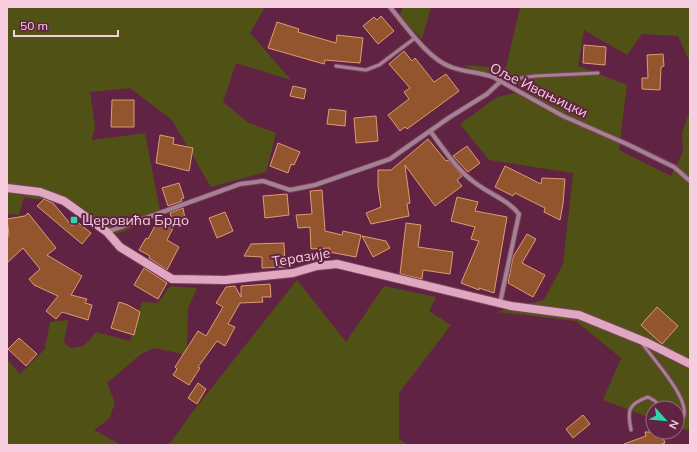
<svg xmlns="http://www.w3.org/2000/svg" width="697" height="452" font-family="Mulish,sans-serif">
	<rect width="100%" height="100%" fill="#612343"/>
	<g fill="#505215">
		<polygon points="7,7 265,7 250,33 291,80 236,63 223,102 249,123 276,133 266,172 211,187 172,120 130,88 90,92 95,126 92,140 145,133 161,216 117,234 90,216 69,200 34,199 24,197 19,215 7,214"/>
		<polygon points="403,7 431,7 422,39 399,17"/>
		<polygon points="520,7 690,7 690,63 678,36 642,34 627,55 584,30 578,66 627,85 619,150 671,176 683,152 682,133 690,110 690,430 677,428 677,408 653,408 653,419 603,400 621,358 576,321 496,312 544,300 563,264 573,173 489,160 460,124 497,97 529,90 512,83 462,65 506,68"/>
		<polygon points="297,280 346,342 384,286 436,297 429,311 451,325 399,393 399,438 407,445 166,445 171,442 191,414"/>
		<polygon points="170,286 197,288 188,308 187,355 154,348 141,354 107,383 115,403 109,419 94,430 121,445 7,445 7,359 20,374 45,349 50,322 68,320 64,342 70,348 84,346 96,332 130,341 142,302 158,303"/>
	</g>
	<g fill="#93552e" stroke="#df9b73">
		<polygon points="381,16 394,31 378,44 363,26 374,17 377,20"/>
		<polygon points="277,22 299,29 298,32 336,43 337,35 363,38 360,63 325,60 324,64 268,48"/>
		<polygon points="584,45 606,47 605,65 583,63"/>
		<polygon points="404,51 412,61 415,58 434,82 446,74 459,91 407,129 405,127 400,131 388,115 409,99 404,92 410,88 389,64"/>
		<polygon points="663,54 664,66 661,67 660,90 642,89 642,78 648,78 647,55"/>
		<polygon points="293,86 306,89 304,99 290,96"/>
		<polygon points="112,100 134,100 134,127 111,127"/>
		<polygon points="329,109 346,111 345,126 327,124"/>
		<polygon points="376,116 378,141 356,143 354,118"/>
		<polygon points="160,135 174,138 173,144 193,148 189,171 156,163"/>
		<polygon points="428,139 446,161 448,160 462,176 457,180 462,186 435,206 405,165 410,203 407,204 409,216 371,224 366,213 381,207 378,187 378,170 391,170"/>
		<polygon points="278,143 300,152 294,165 291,164 288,173 270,166"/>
		<polygon points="467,146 480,163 468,172 453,156"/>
		<polygon points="505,166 541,184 542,178 565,179 563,204 560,220 544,212 545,208 515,193 513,196 495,187"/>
		<polygon points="179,183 184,198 181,199 182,201 168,206 162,188"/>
		<polygon points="322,190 325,231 342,235 343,231 361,235 356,257 329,252 330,248 311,249 310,227 298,228 296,215 312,214 310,191"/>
		<polygon points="287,194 289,215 265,218 263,196"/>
		<polygon points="457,197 478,202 475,211 507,217 494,293 479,288 479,290 461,283 479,241 471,239 475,227 451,221"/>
		<polygon points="44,199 53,203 72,226 76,221 91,233 82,244 37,206"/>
		<polygon points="183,208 186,224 174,226 170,213"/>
		<polygon points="225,212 233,231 217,238 209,218"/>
		<polygon points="28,213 56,248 47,255 82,276 71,295 87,299 85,303 92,305 88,320 62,312 56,319 46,311 58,296 34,285 29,279 40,269 23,248 7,263 7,238 9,235 7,219 25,216"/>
		<polygon points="158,220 173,228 167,240 179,247 167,270 149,258 150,256 139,250 146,238 148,239"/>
		<polygon points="406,223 421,225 418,247 453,252 450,274 423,270 422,279 400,274"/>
		<polygon points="527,234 536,239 522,263 545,275 533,297 508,283 513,257"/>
		<polygon points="362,236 386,241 390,248 373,257"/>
		<polygon points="284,243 285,267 262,268 262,257 244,256 251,244"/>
		<polygon points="144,268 167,283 158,299 134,285"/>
		<polygon points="270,284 271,297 262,297 263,302 240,303 228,324 235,327 225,346 217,341 198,367 200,368 189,385 173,375 177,369 175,367 198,331 206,336 223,307 216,303 226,287 235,286 241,297 241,286"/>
		<polygon points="119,302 128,305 140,312 134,335 111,328"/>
		<polygon points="657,307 678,326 662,344 641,325"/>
		<polygon points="19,338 37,354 26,366 8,349"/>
		<polygon points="198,383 206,389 197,404 188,398"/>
		<polygon points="583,415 590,424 573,438 566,429"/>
		<polygon points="645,432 661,432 665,443 659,445 624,445 624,444 646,436"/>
	</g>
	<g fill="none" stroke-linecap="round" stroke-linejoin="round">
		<g stroke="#7c425f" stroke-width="5">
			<g id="lane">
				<polyline points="336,66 366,70 379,65 415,38"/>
				<polyline points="501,81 535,76 598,73"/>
				<path d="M 642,343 C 652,358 688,396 684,415 C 684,417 682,418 681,420 L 677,421"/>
				<path d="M 631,430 C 627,410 628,404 648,397 L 655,401 L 661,408"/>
			</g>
		</g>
		<g stroke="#7c425f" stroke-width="6">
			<g id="street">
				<path d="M 390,7 C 405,25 428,59 451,67 C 464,72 479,72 493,77 L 563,116 L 629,145 L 674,167 L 690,181"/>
				<path d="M 430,131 C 444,149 456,169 474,182 C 489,194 507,199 519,214 L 500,303"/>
				<polyline points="107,232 240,184 263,181 290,190 315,185 390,159 450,117 487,94 501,81"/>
			</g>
		</g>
		<g stroke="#7c425f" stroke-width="10">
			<polyline id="secondary" points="7,188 40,192 64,201 107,232 120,247 172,279 225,280 293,273 317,266 337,264 511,306 579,315 648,343 690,364"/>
		</g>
		<use href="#lane" stroke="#a48291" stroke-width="3"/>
		<use href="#street" stroke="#a48291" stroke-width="4"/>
		<use href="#secondary" stroke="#dfa8c0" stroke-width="8"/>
	</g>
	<rect fill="#2cd5ab" stroke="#612343" stroke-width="1.5" x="70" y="216" width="8" height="8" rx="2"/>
	<g text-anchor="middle" stroke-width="4" stroke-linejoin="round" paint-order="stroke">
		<g font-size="14" fill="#f5cdde" stroke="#612343">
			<text transform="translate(539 90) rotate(26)" y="5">Оље Ивањицки</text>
			<text transform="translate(301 257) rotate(-9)" y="5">Теразије</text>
		</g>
		<g font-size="14" fill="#f5cdde" stroke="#612343" text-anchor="start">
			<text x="82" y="225">Церовића Брдо</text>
		</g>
	</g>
	<rect width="697" height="452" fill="none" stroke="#f5cdde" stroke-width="16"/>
	<g transform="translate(665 420) rotate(117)"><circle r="19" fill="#612343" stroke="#9c6781"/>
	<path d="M0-3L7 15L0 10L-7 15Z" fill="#2cd5ab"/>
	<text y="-6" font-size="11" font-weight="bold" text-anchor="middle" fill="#f5cdde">N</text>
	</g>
	<path d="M14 30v6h104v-6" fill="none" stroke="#f5cdde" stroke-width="2"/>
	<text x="20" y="30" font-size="12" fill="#f5cdde" stroke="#612343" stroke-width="3" paint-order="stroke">50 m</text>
</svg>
